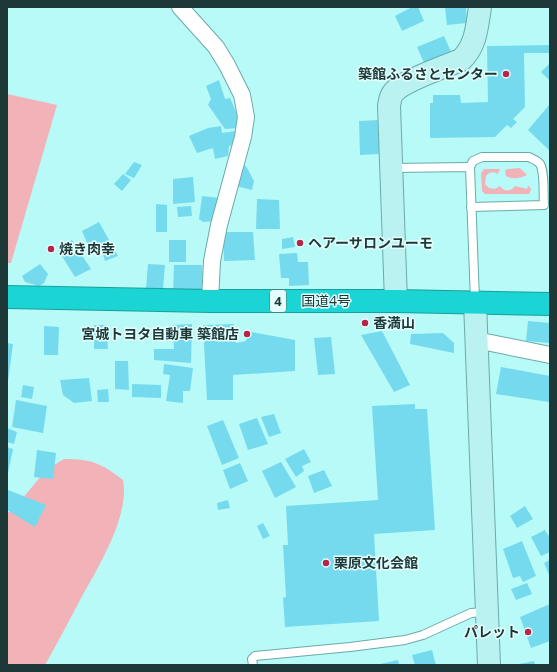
<svg xmlns="http://www.w3.org/2000/svg" width="557" height="672" font-family="'Open Sans','Noto Sans JP',sans-serif">
	<rect width="100%" height="100%" fill="#b7faf7"/>
	<g fill="#f1b3b8">
		<polygon points="7,94 57,105 11,263 7,263"/>
		<path d="M 520,168 L 527,175 C 521,178 513,180 506,176 L 505,171 L 507,169 Z"/>
		<path d="M 484,169 L 500,169 L 498,174 C 493,171 489,172 486,176 L 485,184 L 489,188 L 495,189 L 500,186 C 504,192 511,192 515,186 L 527,189 L 528,186 L 530,187 L 531,190 L 529,194 L 485,194 L 482,191 L 481,173 Z"/>
		<path d="M 64,459 C 92,459 101,463 123,480 C 130,517 97,569 80,600 C 69,622 57,643 45,665 L 7,665 L 7,513 L 13,510 L 46,470 Z"/>
	</g>
	<g fill="#76daef">
		<polygon points="412,7 418,7 424,21 402,31 395,16"/>
		<polygon points="445,7 466,7 467,23 447,25"/>
		<polygon points="444,36 452,54 425,65 417,47"/>
		<polygon points="550,45 550,53 524,53 525,107 513,119 517,122 511,128 507,125 495,137 430,138 430,103 433,103 433,95 460,95 461,103 488,102 487,46"/>
		<polygon points="550,63 550,81 541,72"/>
		<polygon points="219,80 225,99 230,98 237,114 238,128 225,129 208,105 211,99 206,86"/>
		<polygon points="550,104 550,151 528,130"/>
		<polygon points="379,120 380,154 360,155 359,121"/>
		<polygon points="221,126 222,133 235,131 238,143 229,146 228,156 215,159 213,148 197,153 189,136 208,128"/>
		<polygon points="134,162 142,165 134,178 125,174"/>
		<polygon points="241,165 246,166 254,181 252,190 236,186"/>
		<polygon points="123,174 131,180 122,191 114,184"/>
		<polygon points="193,177 195,202 173,204 173,179"/>
		<polygon points="202,196 220,198 216,221 203,222 199,219"/>
		<polygon points="257,199 279,200 280,229 256,229"/>
		<polygon points="156,204 167,205 167,232 156,232"/>
		<polygon points="191,206 192,216 178,217 177,207"/>
		<polygon points="99,222 118,256 105,261 102,251 92,254 82,231"/>
		<polygon points="223,232 253,232 255,260 224,261"/>
		<polygon points="293,237 295,247 282,249 282,239"/>
		<polygon points="72,240 91,269 75,277 58,250"/>
		<rect x="169" y="240" width="17" height="22"/>
		<polygon points="297,253 298,262 308,262 309,285 289,286 289,278 281,278 279,254"/>
		<polygon points="40,264 48,274 44,283 39,286 25,282 22,276"/>
		<polygon points="148,264 165,265 163,289 146,289"/>
		<polygon points="174,265 202,265 203,293 173,293"/>
		<polygon points="528,321 550,323 550,343 526,341"/>
		<polygon points="192,324 191,363 154,360 154,349 174,349 173,325"/>
		<polygon points="234,324 236,343 246,341 246,331 295,340 295,371 233,375 233,400 207,400 203,325"/>
		<polygon points="94,325 106,325 108,349 94,349"/>
		<polygon points="44,326 59,327 58,355 44,355"/>
		<polygon points="382,331 410,385 394,392 361,335"/>
		<polygon points="443,333 454,343 454,353 410,344 411,334"/>
		<polygon points="331,337 335,374 318,375 314,338"/>
		<polygon points="7,343 13,344 8,381 7,381"/>
		<polygon points="115,361 128,361 129,390 115,389"/>
		<polygon points="164,364 193,368 190,391 183,391 183,403 166,401 170,375 163,374"/>
		<polygon points="501,367 550,376 550,396 549,402 496,394"/>
		<polygon points="89,378 92,401 74,403 63,395 60,380"/>
		<polygon points="132,384 161,385 161,398 132,397"/>
		<polygon points="23,385 34,387 32,399 21,397"/>
		<polygon points="108,389 109,402 98,402 97,390"/>
		<polygon points="16,400 47,406 43,433 12,427"/>
		<polygon points="415,404 415,409 427,409 435,530 374,534 379,621 285,627 283,598 286,597 283,545 288,545 286,506 378,500 372,406"/>
		<polygon points="274,414 281,433 269,437 261,417"/>
		<polygon points="257,418 268,444 248,450 239,424"/>
		<polygon points="223,420 239,458 222,465 207,426"/>
		<polygon points="7,428 17,432 14,444 7,442"/>
		<polygon points="7,447 13,449 8,473 7,473"/>
		<polygon points="304,449 311,462 302,466 304,471 296,477 285,459"/>
		<polygon points="37,450 56,453 53,479 34,477"/>
		<polygon points="281,462 296,487 275,498 262,471"/>
		<polygon points="240,463 248,481 230,489 223,470"/>
		<polygon points="324,470 332,486 314,493 308,476"/>
		<polygon points="8,490 46,505 35,527 7,510"/>
		<polygon points="228,500 230,508 218,510 217,503"/>
		<polygon points="525,506 533,519 517,528 510,516"/>
		<polygon points="263,523 270,536 263,539 257,526"/>
		<polygon points="545,530 550,538 550,552 541,556 531,537"/>
		<polygon points="522,541 536,576 523,582 520,576 513,578 503,549"/>
		<polygon points="550,560 550,577 544,563"/>
		<polygon points="527,583 532,594 516,600 511,589"/>
		<polygon points="550,604 550,641 531,648 520,617"/>
		<polygon points="432,650 436,665 415,665 412,655"/>
		<polygon points="398,660 399,665 380,665 380,664"/>
		<polygon points="534,661 535,665 519,665 519,664"/>
	</g>
	<g fill="none" stroke-linecap="round" stroke-linejoin="round">
		<g stroke="#6aaba9" stroke-width="10">
			<g id="lane">
				<path d="M 470,167 L 473,161 L 482,157 L 529,157 C 532,159 537,160 540,164 C 545,172 543,195 544,205 L 471,207"/>
				<polyline points="392,168 470,167 475,301"/>
				<polyline points="253,665 252,659 255,656 350,647 405,640 423,635 471,613 486,612"/>
			</g>
		</g>
		<g stroke="#6aaba9" stroke-width="18">
			<g id="street">
				<polyline points="180,7 216,47 227,65 242,95 246,117 243,137 219,225 212,261 210,301"/>
				<polyline points="476,340 550,355"/>
			</g>
		</g>
		<g stroke="#6aaba9" stroke-width="24">
			<g id="secondary">
				<path d="M 396,301 L 389,106 C 390,101 390,96 394,92 C 403,81 446,66 461,60 C 476,46 477,27 480,7"/>
				<polyline points="475,302 489,665"/>
			</g>
		</g>
		<g stroke="#1b9e9c" stroke-width="24">
			<polyline id="highway" points="7,297 210,301 396,301 550,304"/>
		</g>
		<use href="#lane" stroke="#fff" stroke-width="8"/>
		<use href="#street" stroke="#fff" stroke-width="16"/>
		<use href="#secondary" stroke="#baf2f2" stroke-width="22"/>
		<use href="#highway" stroke="#1ad5d3" stroke-width="22"/>
	</g>
	<g fill="#b62547" stroke="#e5fefd" stroke-width="1.5">
		<circle cx="506" cy="74" r="4"/>
		<circle cx="300" cy="243" r="4"/>
		<circle cx="51" cy="249" r="4"/>
		<circle cx="365" cy="323" r="4"/>
		<circle cx="247" cy="334" r="4"/>
		<circle cx="326" cy="563" r="4"/>
		<circle cx="528" cy="632" r="4"/>
	</g>
	<g text-anchor="middle" stroke-width="3" stroke-linejoin="round" paint-order="stroke">
		<rect fill="#e5fefd" stroke="#587372" stroke-width="1" x="270" y="290" width="16" height="22" rx="3"/>
		<g font-size="13" font-weight="bold" fill="#1c3837">
			<text x="278" y="306">4</text>
		</g>
		<g font-size="14" font-weight="bold" fill="#1c3837" stroke="#e5fefd" text-anchor="start">
			<text x="498" y="79" text-anchor="end">築館ふるさとセンター</text>
			<text x="308" y="248">ヘアーサロンユーモ</text>
			<text x="59" y="254">焼き肉幸</text>
			<text x="373" y="328">香満山</text>
			<text x="239" y="339" text-anchor="end">宮城トヨタ自動車 築館店</text>
			<text x="334" y="568">栗原文化会館</text>
			<text x="520" y="637" text-anchor="end">パレット</text>
		</g>
		<g font-size="14" fill="#1c3837" stroke="#e5fefd">
			<text x="326" y="306">国道4号</text>
		</g>
	</g>
	<rect width="557" height="672" fill="none" stroke="#1c3837" stroke-width="16"/>
</svg>
